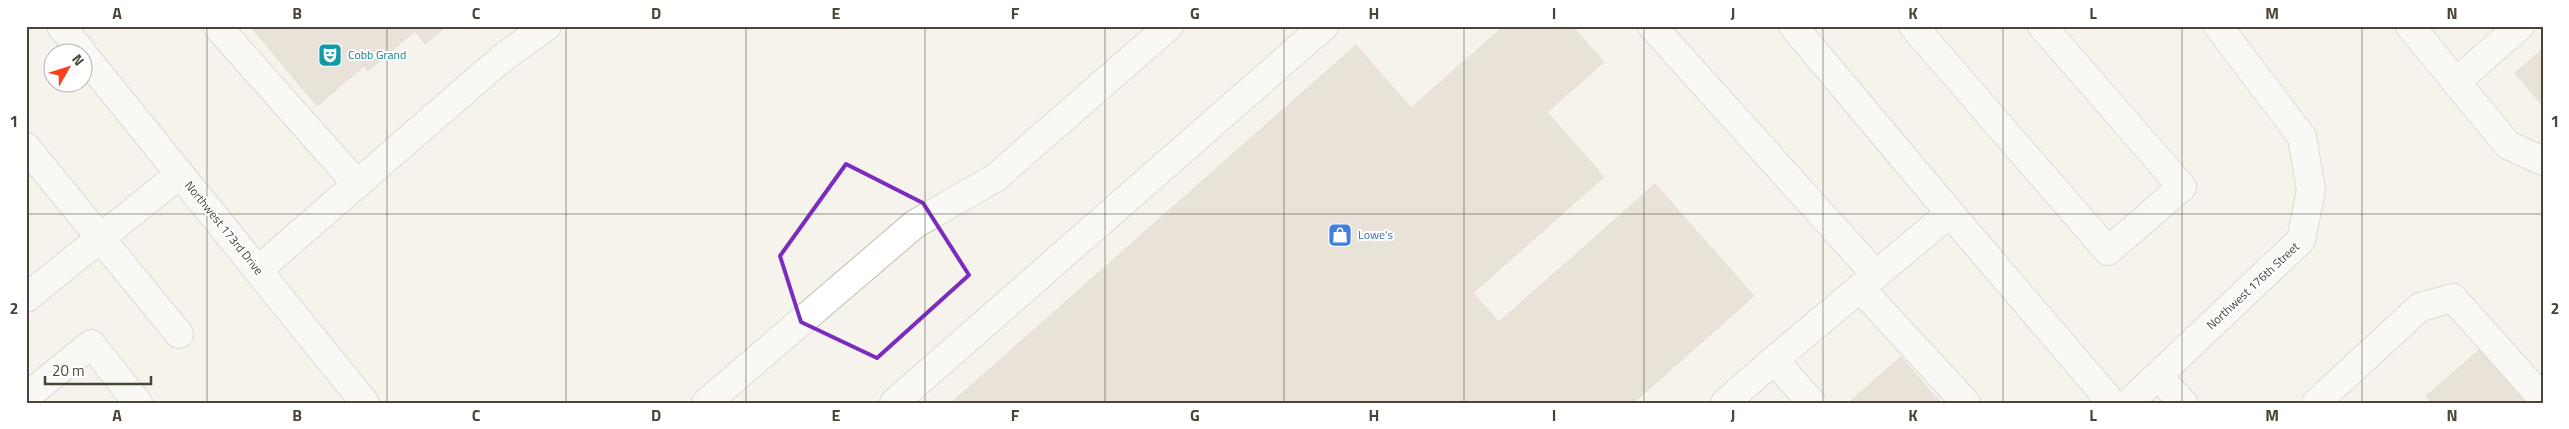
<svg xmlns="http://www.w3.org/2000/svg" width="2569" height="429" font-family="'Titillium Web',sans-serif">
	<rect width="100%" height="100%" fill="#f6f3ec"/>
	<g fill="#d8cfc1" stroke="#d3c7b4">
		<polygon points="250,26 447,26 425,44 415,31 368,71 364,66 317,106"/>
		<polygon points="1504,26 1572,26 1604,62 1547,112 1604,177 1473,293 1571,403 951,403 1356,45 1411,108"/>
		<polygon points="2543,49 2543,103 2541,104 2515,73"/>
		<polygon points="1655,184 1754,296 1633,403 1571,403 1499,322"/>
		<polygon points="2485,345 2534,403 2432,403 2426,396"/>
		<polygon points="1901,357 1941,403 1849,402"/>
	</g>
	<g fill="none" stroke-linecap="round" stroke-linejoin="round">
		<g stroke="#c2bbae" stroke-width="30">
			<g id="minor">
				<polyline points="61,26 82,52"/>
				<polyline points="217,26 357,184"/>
				<polyline points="1652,26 1876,275"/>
				<polyline points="1793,26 1950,213"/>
				<polyline points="1913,26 2108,251 2182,187 2042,26"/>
				<polyline points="2410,26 2508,145 2543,161"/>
				<polyline points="82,53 365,403"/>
				<polyline points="2456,82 2520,26"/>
				<polyline points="26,147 179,334"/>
				<polyline points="258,270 501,59 547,26"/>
				<polyline points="1860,288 1950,213 2112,403"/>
				<polyline points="26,298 180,174"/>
				<polyline points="1774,360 1860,288 1966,403"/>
				<polyline points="2158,376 2183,403"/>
				<polyline points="26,397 91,344 138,403"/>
				<polyline points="706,403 915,224 995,178 1169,26"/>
				<polyline points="894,403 1324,26"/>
				<polyline points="1725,403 1774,360 1812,403"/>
				<polyline points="2129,403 2301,240 2311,190 2302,137 2218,26"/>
				<polyline points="2316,403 2420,307 2453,298 2543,399"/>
			</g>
		</g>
		<use href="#minor" stroke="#fff" stroke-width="28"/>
	</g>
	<path d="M0 0H2569V429H0ZM 846,164 L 923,203 L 969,275 L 877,358 L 801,322 L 780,256 Z" fill="#f6f3ec" fill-opacity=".55" fill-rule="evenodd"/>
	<path fill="none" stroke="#7b2cbf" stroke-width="4" stroke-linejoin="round" d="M 846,164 L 923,203 L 969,275 L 877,358 L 801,322 L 780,256 Z"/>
	<path fill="none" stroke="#4b4439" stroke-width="1" stroke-opacity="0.55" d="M 207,26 L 207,403M 387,26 L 387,403M 566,26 L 566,403M 746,26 L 746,403M 925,26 L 925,403M 1105,26 L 1105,403M 1284,26 L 1284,403M 1464,26 L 1464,403M 1644,26 L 1644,403M 1823,26 L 1823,403M 2003,26 L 2003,403M 2182,26 L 2182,403M 2362,26 L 2362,403M 26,214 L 2543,214"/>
	<defs>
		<g id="theatre-square" transform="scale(1.25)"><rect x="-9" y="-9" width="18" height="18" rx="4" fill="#0f9aa8" stroke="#fff"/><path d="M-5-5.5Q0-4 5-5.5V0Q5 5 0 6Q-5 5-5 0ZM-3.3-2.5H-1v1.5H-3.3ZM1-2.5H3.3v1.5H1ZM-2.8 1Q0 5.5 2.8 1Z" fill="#fff"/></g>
		<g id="shop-square" transform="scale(1.25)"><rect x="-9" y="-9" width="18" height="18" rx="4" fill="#3f7fe0" stroke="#fff"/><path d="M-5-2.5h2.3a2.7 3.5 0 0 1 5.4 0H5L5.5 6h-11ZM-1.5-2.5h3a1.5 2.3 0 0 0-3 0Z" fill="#fff"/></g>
	</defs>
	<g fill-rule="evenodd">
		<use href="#theatre-square" x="330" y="55"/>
		<use href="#shop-square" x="1340" y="235"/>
	</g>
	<g text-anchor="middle" stroke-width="4" stroke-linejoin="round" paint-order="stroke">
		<g font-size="12" fill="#0d838f" stroke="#fff" text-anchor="start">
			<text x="348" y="59">Cobb Grand</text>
		</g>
		<g font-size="12" fill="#4b4439" stroke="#fff">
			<text transform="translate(224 228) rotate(51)" y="4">Northwest 173rd Drive</text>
			<text transform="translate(2253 286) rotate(-43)" y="4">Northwest 176th Street</text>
		</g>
		<g font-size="12" fill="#366cbe" stroke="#fff" text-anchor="start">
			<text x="1358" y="239">Lowe's</text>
		</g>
	</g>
	<rect width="2569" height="429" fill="none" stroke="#ffffff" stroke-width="55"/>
	<g transform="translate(68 68) rotate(51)"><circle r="24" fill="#ffffff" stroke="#b7b4b0"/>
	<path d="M0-4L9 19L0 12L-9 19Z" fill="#fc3f1d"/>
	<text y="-8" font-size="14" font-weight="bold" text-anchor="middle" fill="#4b4439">N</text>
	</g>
	<path d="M45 376v8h106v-8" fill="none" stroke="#4b4439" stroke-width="2.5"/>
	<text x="52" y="376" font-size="15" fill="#4b4439" stroke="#ffffff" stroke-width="4" paint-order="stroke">20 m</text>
	<rect x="28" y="28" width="2514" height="374" fill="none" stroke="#4b4439" stroke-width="2"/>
	<g font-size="16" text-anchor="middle" font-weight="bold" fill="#4b4439">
		<text x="117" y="19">A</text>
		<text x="297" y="19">B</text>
		<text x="476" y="19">C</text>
		<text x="656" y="19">D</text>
		<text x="836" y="19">E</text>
		<text x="1015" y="19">F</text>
		<text x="1195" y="19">G</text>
		<text x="1374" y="19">H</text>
		<text x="1554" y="19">I</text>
		<text x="1733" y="19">J</text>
		<text x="1913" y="19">K</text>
		<text x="2093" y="19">L</text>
		<text x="2272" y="19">M</text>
		<text x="2452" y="19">N</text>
		<text x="14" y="127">1</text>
		<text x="2555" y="127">1</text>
		<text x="14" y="314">2</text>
		<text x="2555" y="314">2</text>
		<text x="117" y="421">A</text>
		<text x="297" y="421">B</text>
		<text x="476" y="421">C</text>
		<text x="656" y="421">D</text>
		<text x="836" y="421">E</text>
		<text x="1015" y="421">F</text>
		<text x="1195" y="421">G</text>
		<text x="1374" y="421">H</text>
		<text x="1554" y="421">I</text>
		<text x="1733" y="421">J</text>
		<text x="1913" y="421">K</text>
		<text x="2093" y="421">L</text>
		<text x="2272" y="421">M</text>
		<text x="2452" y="421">N</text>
	</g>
</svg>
